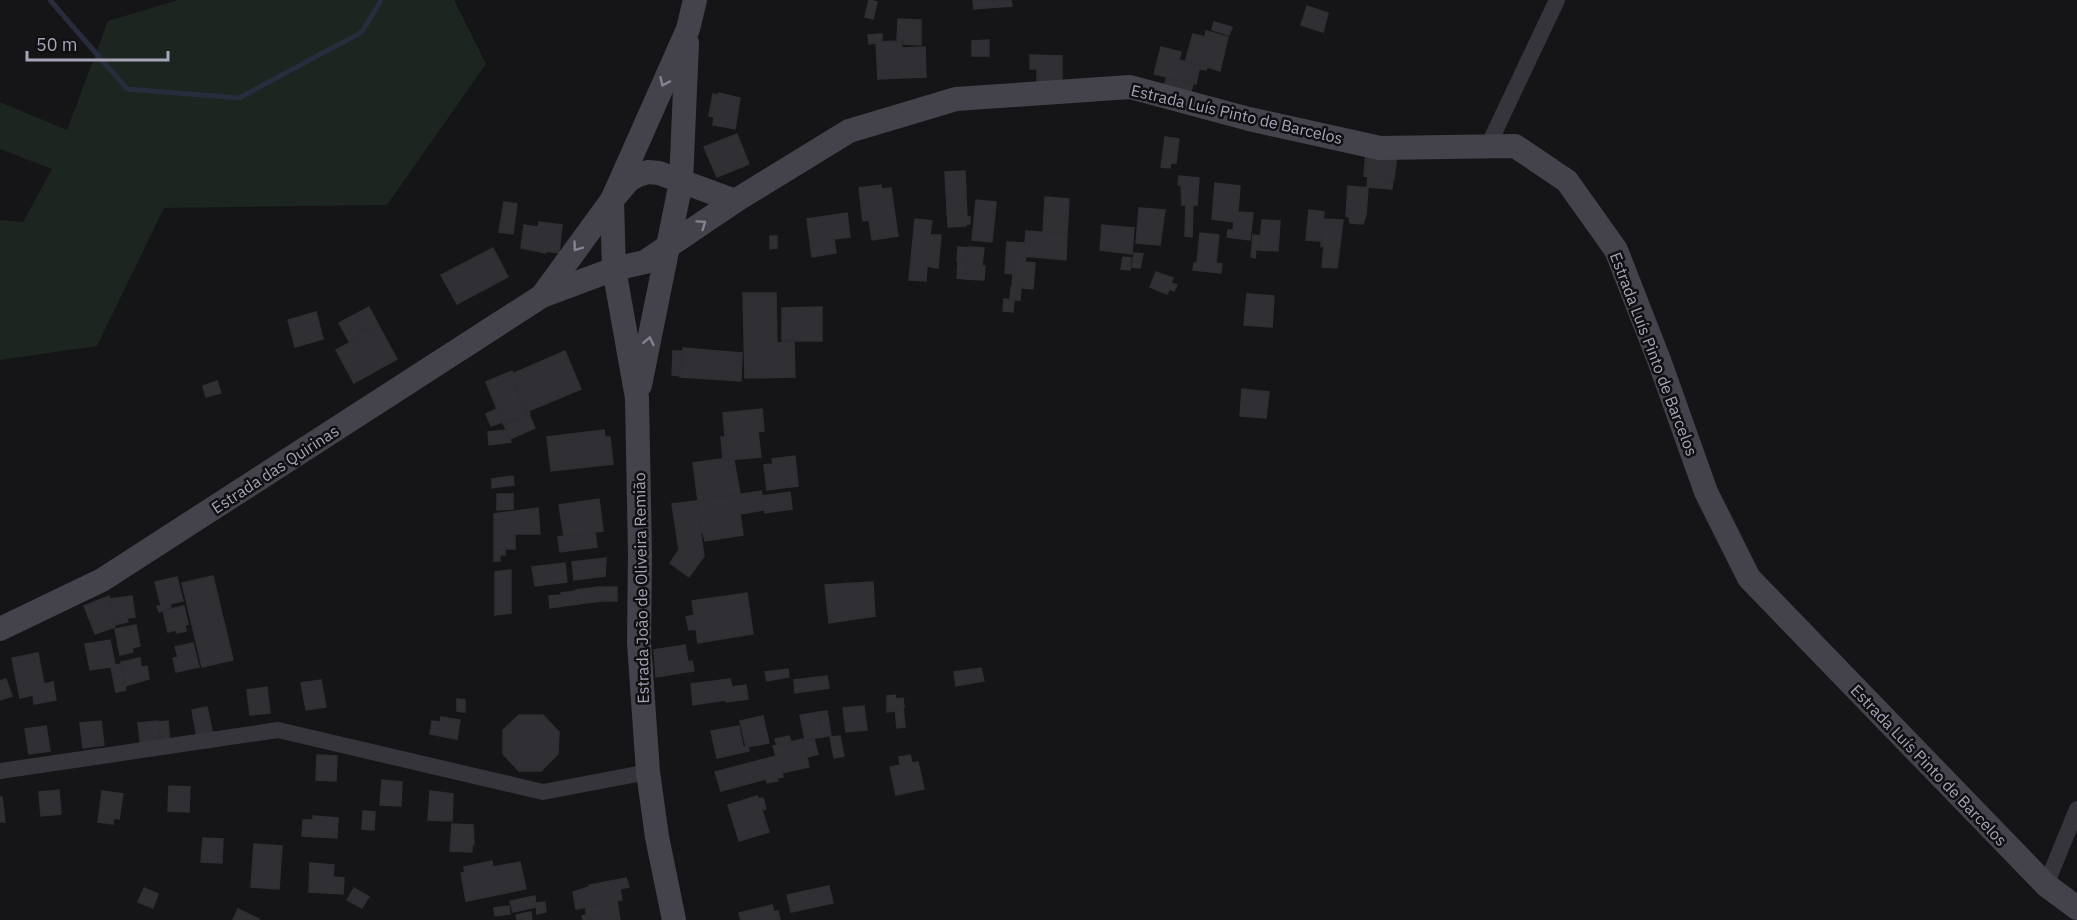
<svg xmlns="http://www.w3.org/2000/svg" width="2077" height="920" font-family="'IBM Plex Sans',sans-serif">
	<rect width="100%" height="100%" fill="#151416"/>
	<polygon fill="#1c2520" points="178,0 454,0 486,64 387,205 164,208 97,346 0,360 0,220 23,222 52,169 0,149 0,102 67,130 108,21"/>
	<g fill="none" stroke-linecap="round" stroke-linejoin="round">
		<polyline stroke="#292c3c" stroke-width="5" points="50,0 127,89 239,98 362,32 381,0"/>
	</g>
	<g fill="#302f33" stroke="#302e33" stroke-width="1.5">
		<polygon points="869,0 877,2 873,19 865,17"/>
		<polygon points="973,0 1011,0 1012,6 974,9"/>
		<polygon points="1307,6 1328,13 1323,32 1301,25"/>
		<polygon points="898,19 921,20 921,45 903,44 903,40 897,40"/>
		<polygon points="1214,22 1232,27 1229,35 1212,30"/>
		<polygon points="1206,31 1228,37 1220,71 1207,67 1206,70 1199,69 1200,65 1185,62 1193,34 1205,37"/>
		<polygon points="882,34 882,42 869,44 868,35"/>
		<polygon points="989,40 989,56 972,56 972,41"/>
		<polygon points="901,41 902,48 925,47 926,77 878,79 876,42"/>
		<polygon points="1161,47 1181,52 1179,60 1200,65 1196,84 1154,74"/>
		<polygon points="1030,55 1062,56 1062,83 1037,82 1037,69 1030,69"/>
		<polygon points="1167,77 1193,83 1191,92 1164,85"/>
		<polygon points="719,93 740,98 735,129 713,125 714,117 709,116 713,94 719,95"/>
		<polygon points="737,134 749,164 717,177 704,147"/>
		<polygon points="1165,137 1179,139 1176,163 1171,163 1170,168 1161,167"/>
		<polygon points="1366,152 1397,155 1394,179 1364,176"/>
		<polygon points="965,171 967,217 970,217 970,224 966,224 966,226 948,227 945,172"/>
		<polygon points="1179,176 1199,178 1197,205 1193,205 1192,237 1185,236 1186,205 1182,205 1181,185 1178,185"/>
		<polygon points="1368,176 1393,179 1392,189 1367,187"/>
		<polygon points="1215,183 1240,186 1238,212 1253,213 1250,240 1227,237 1228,230 1233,230 1234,222 1212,219"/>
		<polygon points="881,185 882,189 891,188 898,236 872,240 869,220 863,221 859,188"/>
		<polygon points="1348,186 1368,188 1366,215 1363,224 1350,223 1349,217 1346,216"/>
		<polygon points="1045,197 1069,199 1067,234 1043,232"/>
		<polygon points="976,200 996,202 992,242 972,240"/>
		<polygon points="504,202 517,204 513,234 499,232"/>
		<polygon points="1139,208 1165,210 1160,245 1136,243"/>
		<polygon points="1309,210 1324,212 1321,241 1306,240"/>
		<polygon points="847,213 850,237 834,239 836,253 812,257 807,219"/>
		<polygon points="915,219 932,221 930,235 941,235 938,268 927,266 926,281 909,280"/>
		<polygon points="1323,219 1343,220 1337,268 1322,267 1324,246 1321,246"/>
		<polygon points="1262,220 1280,221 1278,251 1259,250"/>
		<polygon points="539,222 562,225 559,253 546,251 546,253 521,248 524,225 538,227"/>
		<polygon points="1102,225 1134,228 1132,254 1100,250"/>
		<polygon points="1026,231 1067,234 1066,260 1024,256"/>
		<polygon points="1200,233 1219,235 1216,263 1222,264 1221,273 1193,270 1194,263 1197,263"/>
		<polygon points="1253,235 1260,236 1259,250 1256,249 1255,258 1251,257"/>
		<polygon points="770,236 777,236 777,248 770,249"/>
		<polygon points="1007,242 1025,243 1021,288 1012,287 1013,274 1005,273"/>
		<polygon points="958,247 968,248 967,262 957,261"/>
		<polygon points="968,247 984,248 982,266 985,266 984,280 965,279"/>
		<polygon points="493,248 508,277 457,304 441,275"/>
		<polygon points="1134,253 1143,254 1140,268 1132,267"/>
		<polygon points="1024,256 1026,257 1025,262 1035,263 1033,289 1021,288"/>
		<polygon points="1123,257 1131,258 1130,270 1121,269"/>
		<polygon points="958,261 967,262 965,279 957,278"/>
		<polygon points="1156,272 1173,278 1171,283 1177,285 1174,291 1169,289 1167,294 1150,287"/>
		<polygon points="1011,287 1021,288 1020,300 1010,300"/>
		<polygon points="743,293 776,293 777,343 794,342 795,377 745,378"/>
		<polygon points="1247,294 1274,296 1272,327 1244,325"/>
		<polygon points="1004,299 1014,300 1013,312 1003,311"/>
		<polygon points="369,307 379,326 368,333 365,328 358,332 360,337 350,343 339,323"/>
		<polygon points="822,307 822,341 782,341 782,308"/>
		<polygon points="316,312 323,339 295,347 288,320"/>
		<polygon points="379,326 397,359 354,383 336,350 360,337 358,332 365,328 368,333"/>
		<polygon points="683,348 742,353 741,381 680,377"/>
		<polygon points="565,351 581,389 526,412 510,375"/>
		<polygon points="673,351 682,351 680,376 672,375"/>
		<polygon points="512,371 513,373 510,375 526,412 529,411 530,413 503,424 486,382"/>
		<polygon points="217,381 221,393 206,397 203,386"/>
		<polygon points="1242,389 1269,392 1266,418 1240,416"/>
		<polygon points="497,409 502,422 491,426 486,414"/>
		<polygon points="762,409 764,431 758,432 761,457 728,460 728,458 723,459 721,437 725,437 723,413"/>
		<polygon points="529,414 535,428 510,439 504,425"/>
		<polygon points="506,430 511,442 489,445 488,432"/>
		<polygon points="604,430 605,437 610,437 613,464 551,471 547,437"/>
		<polygon points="795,456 798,486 767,490 764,465 773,464 772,459"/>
		<polygon points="728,458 728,460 734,460 740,494 698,501 693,463"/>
		<polygon points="513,476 514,485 492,488 492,479"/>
		<polygon points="761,491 764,510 740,514 743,535 705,541 703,533 701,533 696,501"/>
		<polygon points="790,492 792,509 765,513 762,496"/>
		<polygon points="497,494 513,494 513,509 497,510"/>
		<polygon points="599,499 603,531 564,536 559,505"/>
		<polygon points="696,501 704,556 689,577 670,563 679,550 672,504"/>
		<polygon points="538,508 540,534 515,534 515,549 494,549 494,514"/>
		<polygon points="595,532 597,547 560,552 558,537"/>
		<polygon points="494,549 505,549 505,555 500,555 500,561 494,561"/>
		<polygon points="606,558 605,576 574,580 572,562"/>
		<polygon points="565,563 567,582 535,586 532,567"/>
		<polygon points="511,570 511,613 495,615 495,572"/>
		<polygon points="213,576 233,660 202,667 182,583"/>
		<polygon points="177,577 183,601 170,604 171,607 159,612 157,606 161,606 155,582"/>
		<polygon points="873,582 875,616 829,623 825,585"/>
		<polygon points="599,587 601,601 578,604 576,590"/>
		<polygon points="599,587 617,587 617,601 601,601"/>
		<polygon points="576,591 578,604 563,606 561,593"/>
		<polygon points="747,593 753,634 698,643 692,601"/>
		<polygon points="562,595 563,606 550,608 549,596"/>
		<polygon points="109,596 115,627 95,634 84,606"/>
		<polygon points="132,596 135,617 127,618 128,622 114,625 110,599"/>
		<polygon points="184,606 188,624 185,625 186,631 177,633 176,630 168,632 163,611"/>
		<polygon points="694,615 696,629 689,630 686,617"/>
		<polygon points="136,625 140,646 132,648 133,652 120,655 115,629"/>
		<polygon points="110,640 115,665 121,664 126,690 116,692 111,667 90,670 85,644"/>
		<polygon points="193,643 199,667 176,672 173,658 178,657 175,647"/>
		<polygon points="685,645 688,662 692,661 694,671 656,677 654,650"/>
		<polygon points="38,653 44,684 53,682 56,700 34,704 33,695 20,698 12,658"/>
		<polygon points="140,658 141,667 147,666 149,679 125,686 121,662"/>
		<polygon points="981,668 984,681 956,686 954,672"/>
		<polygon points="788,669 789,677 767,681 765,672"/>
		<polygon points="827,676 829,688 795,693 794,680"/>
		<polygon points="6,679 12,696 0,700 0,681"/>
		<polygon points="730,679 732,687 746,685 748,699 726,702 726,700 693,705 691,684"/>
		<polygon points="321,680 326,707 306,710 301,683"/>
		<polygon points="267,687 270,713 250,715 247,690"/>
		<polygon points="895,695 896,699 903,698 904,707 895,708 895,711 887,712 887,696"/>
		<polygon points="457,699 465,700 465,712 457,711"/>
		<polygon points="864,706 867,730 846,732 843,708"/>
		<polygon points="207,707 213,735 197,738 192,710"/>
		<polygon points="903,707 905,727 897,728 895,708"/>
		<polygon points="827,711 831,735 823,737 819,712"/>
		<polygon points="819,712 823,737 805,740 800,715"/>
		<polygon points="519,715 543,715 559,732 558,754 541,771 519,771 503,754 503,730"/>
		<polygon points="763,716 769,743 746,747 740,721"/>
		<polygon points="441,717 460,720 457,739 430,734 432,721 440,722"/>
		<polygon points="101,721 104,745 83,748 80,723"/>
		<polygon points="158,721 161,746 141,748 138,723"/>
		<polygon points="168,721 170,743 162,745 159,722"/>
		<polygon points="46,726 50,751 29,754 25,729"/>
		<polygon points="739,726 743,747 748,746 749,751 717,758 711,731"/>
		<polygon points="789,736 791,742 777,745 775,739"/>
		<polygon points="840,736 844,756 834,758 830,737"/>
		<polygon points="803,739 809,767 782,773 783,777 777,778 778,781 767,783 766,779 721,791 715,772 776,756 773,746"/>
		<polygon points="814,739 818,754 808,757 804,741"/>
		<polygon points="317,755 337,756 336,781 316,780"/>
		<polygon points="910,755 912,763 918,762 924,789 896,795 890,767 900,765 899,757"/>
		<polygon points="382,780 402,782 401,806 380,805"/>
		<polygon points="169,786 190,787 189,812 168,811"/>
		<polygon points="59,790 61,814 41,816 39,792"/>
		<polygon points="102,791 123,794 119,819 114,818 113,824 98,822"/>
		<polygon points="430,791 453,794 452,821 428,820"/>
		<polygon points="757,796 759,799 763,798 766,809 762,810 769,832 739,841 728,805"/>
		<polygon points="0,797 2,797 5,822 0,822"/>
		<polygon points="363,811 375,812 374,830 362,829"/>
		<polygon points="313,816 338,818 337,838 302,836 303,820 313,820"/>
		<polygon points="452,824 473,825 474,845 472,845 472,852 450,851"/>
		<polygon points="203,838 223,839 222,863 201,862"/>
		<polygon points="254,844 282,846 279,889 251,887"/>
		<polygon points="492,861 493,867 520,862 526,889 466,901 461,873 465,872 464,867"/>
		<polygon points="310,863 334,865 333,877 344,878 343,894 309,892"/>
		<polygon points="626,878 629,887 620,889 622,900 576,909 573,892 589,887 589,885"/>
		<polygon points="829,886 833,903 791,912 787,895"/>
		<polygon points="144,888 158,894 153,908 138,902"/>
		<polygon points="354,888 369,897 362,908 347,900"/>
		<polygon points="535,896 536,907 513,912 510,901"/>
		<polygon points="617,901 620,920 583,920 582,916 586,915 586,907"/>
		<polygon points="545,902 546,912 537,914 536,903"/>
		<polygon points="772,905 774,912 778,911 780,920 741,920 739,913"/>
		<polygon points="509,906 510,914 495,916 494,908"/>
		<polygon points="238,909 259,919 258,920 233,920"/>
		<polygon points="531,912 532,920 517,920 516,915"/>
	</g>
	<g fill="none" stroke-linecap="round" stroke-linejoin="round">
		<g stroke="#36353c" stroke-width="16">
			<polyline points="1488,146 1557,0"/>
			<polyline points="0,771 278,730 543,792 648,772"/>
			<polyline points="2046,885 2077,809"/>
		</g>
		<g stroke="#44434c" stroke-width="24">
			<polyline points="542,296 612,200 629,180 638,175 648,172 659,173 735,201"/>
			<polyline points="640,385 681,182 687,43"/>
			<polyline points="0,629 102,580 542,296 614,269 645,262 735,201 849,131 956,99 1130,87 1249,119 1380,148 1515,146 1567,181 1616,250 1659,360 1706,492 1749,578 2046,885 2077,908"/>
			<polyline points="674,920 657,837 648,772 639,643 640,555 637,398 614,269 612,200 688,29 695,0"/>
		</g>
	</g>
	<defs><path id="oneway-chevron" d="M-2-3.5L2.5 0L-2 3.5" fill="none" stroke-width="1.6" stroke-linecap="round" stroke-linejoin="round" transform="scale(1.5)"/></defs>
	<g stroke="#848392">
		<use href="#oneway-chevron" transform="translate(664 82) rotate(114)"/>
		<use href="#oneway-chevron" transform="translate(702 224) rotate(-35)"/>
		<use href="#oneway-chevron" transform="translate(577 247) rotate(126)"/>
		<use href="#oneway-chevron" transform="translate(649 341) rotate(-78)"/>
	</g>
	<g text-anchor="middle" stroke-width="5" stroke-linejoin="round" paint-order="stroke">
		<g font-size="16" fill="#a6a5b8" stroke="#100f11">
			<text transform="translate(1237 114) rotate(13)" y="6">Estrada Luís Pinto de Barcelos</text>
			<text transform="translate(1654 354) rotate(69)" y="6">Estrada Luís Pinto de Barcelos</text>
			<text transform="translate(275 469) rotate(-33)" y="6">Estrada das Quirinas</text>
			<text transform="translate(641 588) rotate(-91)" y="6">Estrada João de Oliveira Remião</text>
			<text transform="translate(1929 765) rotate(46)" y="6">Estrada Luís Pinto de Barcelos</text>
		</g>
	</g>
	<path d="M27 51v9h141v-9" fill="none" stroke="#a6a5b8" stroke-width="3"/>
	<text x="36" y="51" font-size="18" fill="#a6a5b8" stroke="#100f11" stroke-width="4.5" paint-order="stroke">50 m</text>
</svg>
